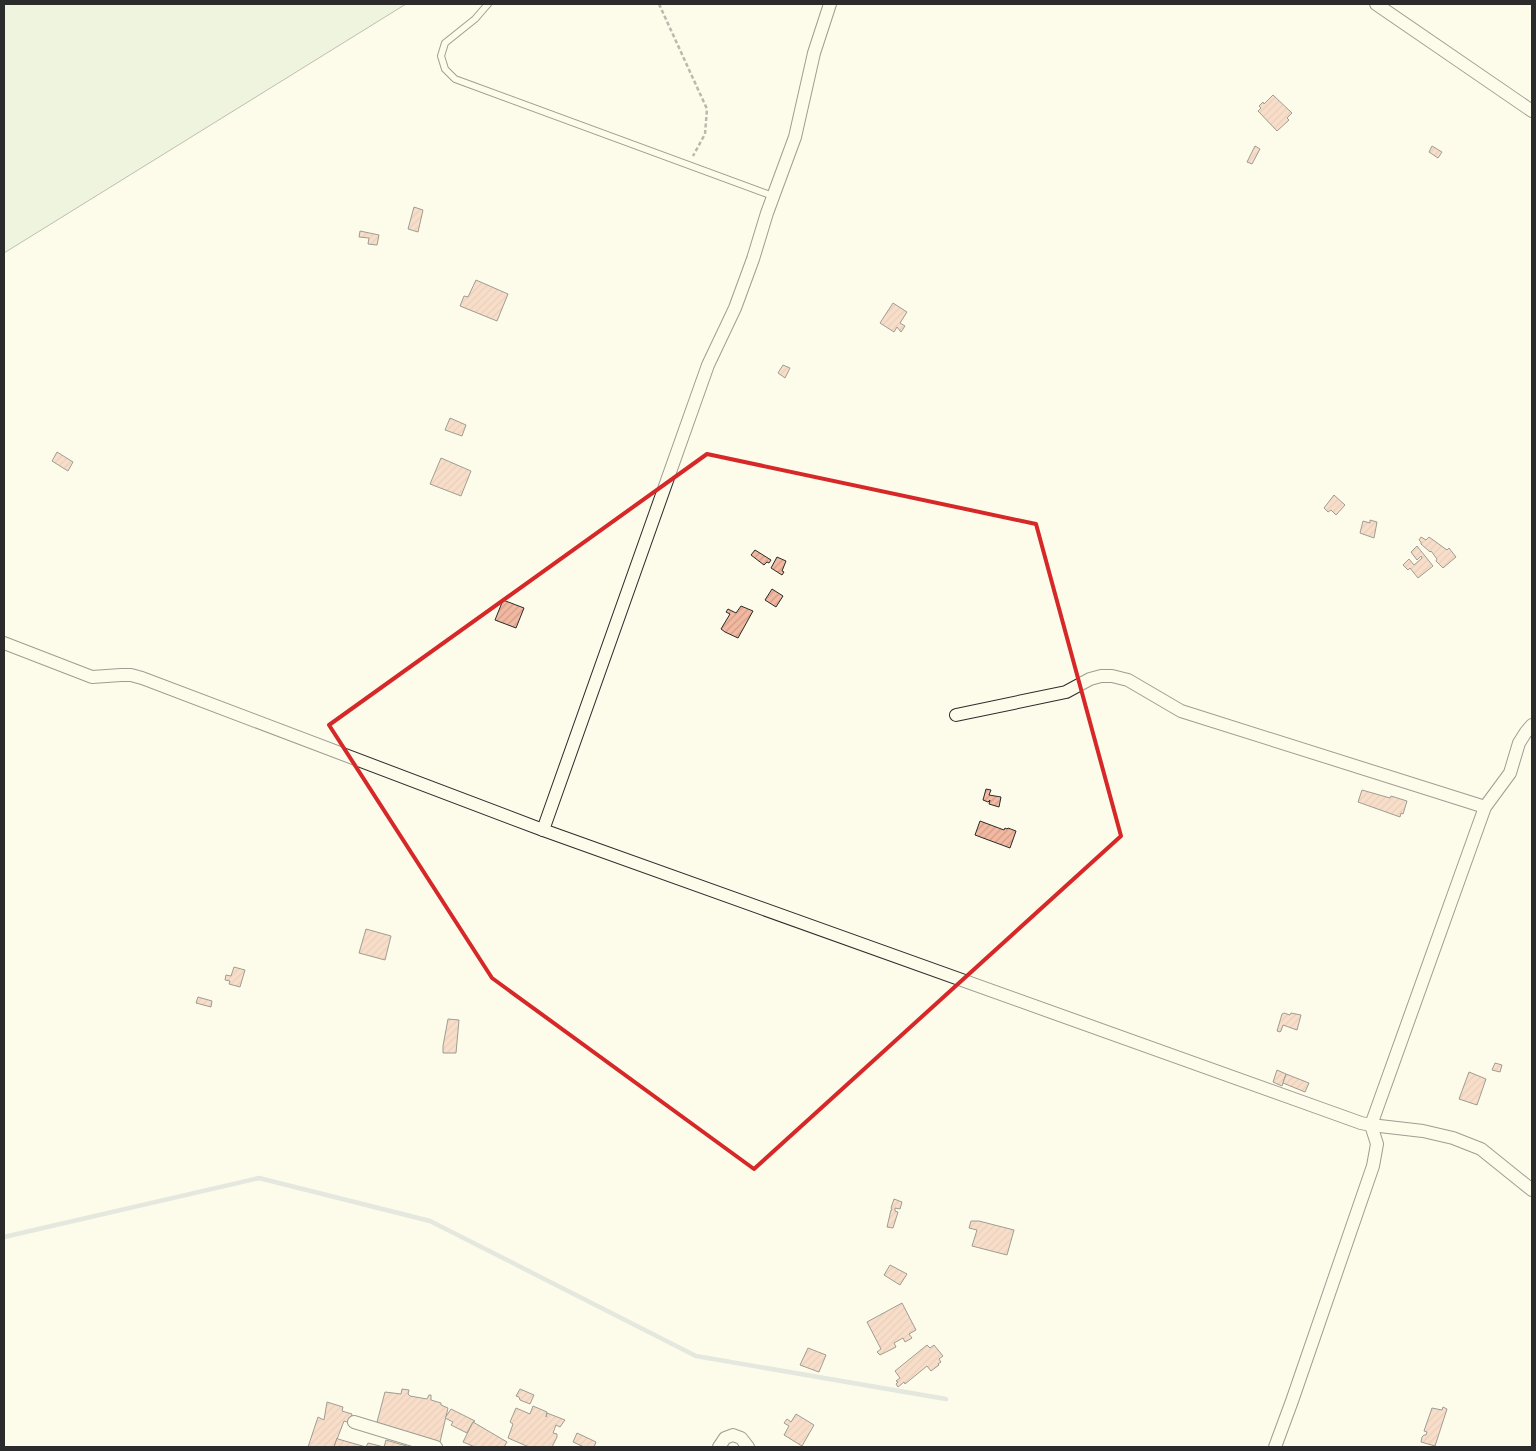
<svg xmlns="http://www.w3.org/2000/svg" width="1536" height="1451" font-family="Rubik,sans-serif">
	<defs>
		<pattern id="building-hatch" width="6" height="6" patternUnits="userSpaceOnUse" patternTransform="scale(1.25)"><rect width="6" height="6" fill="#f2b8a0"/><path d="M-1 1l2-2M0 6l6-6M5 7l2-2" fill="none" stroke="#d09e8a"/></pattern>
	</defs>
	<rect width="100%" height="100%" fill="#fdfbea"/>
	<polygon fill="#deebd1" stroke="#74746e" points="4,4 406,4 4,253"/>
	<g fill="none" stroke-linecap="round" stroke-linejoin="round">
		<polyline stroke="#c7d0d0" stroke-width="4.5" points="4,1237 259,1178 430,1221 696,1356 946,1399"/>
	</g>
	<g fill="url(#building-hatch)" stroke="#2b2b2b">
		<polygon points="1273,95 1292,113 1287,118 1289,120 1277,131 1258,111 1261,108 1259,106 1263,102 1264,104"/>
		<polygon points="1255,146 1260,149 1252,164 1247,162"/>
		<polygon points="1432,146 1442,152 1438,158 1429,152"/>
		<polygon points="414,207 423,210 418,232 408,229"/>
		<polygon points="360,231 379,235 377,245 368,244 369,238 359,237"/>
		<polygon points="476,280 508,294 497,321 460,306 464,296 468,297"/>
		<polygon points="893,303 907,312 900,323 905,326 901,332 897,327 894,332 880,323"/>
		<polygon points="783,365 790,368 785,378 778,373"/>
		<polygon points="450,418 466,425 462,436 445,430"/>
		<polygon points="57,452 73,462 68,471 52,461"/>
		<polygon points="441,458 471,471 461,496 430,484"/>
		<polygon points="1334,495 1345,505 1336,515 1331,510 1328,512 1324,508"/>
		<polygon points="1370,520 1377,522 1374,538 1360,533 1363,521 1370,523"/>
		<polygon points="1421,537 1426,540 1429,537 1447,550 1449,548 1456,557 1443,568 1436,561 1437,559 1431,551 1430,552 1421,544 1421,542 1419,540"/>
		<polygon points="1417,546 1433,566 1418,578 1410,568 1408,570 1403,565 1409,559 1414,565 1422,558 1421,556 1417,560 1411,552"/>
		<polygon points="755,550 771,560 769,563 767,562 764,565 751,555"/>
		<polygon points="777,557 786,561 782,571 784,572 782,575 771,568"/>
		<polygon points="772,589 783,596 776,607 765,600"/>
		<polygon points="503,600 524,608 516,628 495,620"/>
		<polygon points="741,606 753,611 738,638 725,632 721,629 730,614 726,612 728,609 736,613"/>
		<polygon points="986,789 991,790 989,795 1001,797 999,807 989,804 990,800 988,802 983,800"/>
		<polygon points="1362,790 1390,798 1391,796 1407,801 1403,814 1401,813 1400,817 1358,802"/>
		<polygon points="980,821 1004,830 1005,828 1007,829 1008,828 1016,831 1010,848 975,835"/>
		<polygon points="366,929 391,936 385,960 359,953"/>
		<polygon points="234,967 245,970 240,987 229,984 230,981 225,980 226,975 231,976"/>
		<polygon points="198,997 212,1001 211,1007 196,1003"/>
		<polygon points="1284,1013 1290,1015 1291,1013 1301,1015 1297,1030 1283,1025 1281,1031 1280,1032 1277,1031 1282,1014"/>
		<polygon points="448,1019 459,1020 456,1053 443,1053 443,1046"/>
		<polygon points="1495,1063 1502,1065 1500,1072 1492,1070"/>
		<polygon points="1277,1070 1286,1074 1282,1086 1273,1082"/>
		<polygon points="1469,1072 1486,1079 1477,1105 1459,1099"/>
		<polygon points="1286,1074 1309,1083 1305,1092 1283,1083"/>
		<polygon points="894,1199 902,1202 900,1209 895,1208 895,1211 898,1212 893,1228 887,1227 891,1210 892,1210 891,1208"/>
		<polygon points="971,1221 979,1221 1014,1230 1007,1255 972,1246 977,1230 969,1228"/>
		<polygon points="890,1265 907,1274 900,1285 884,1275"/>
		<polygon points="902,1303 916,1330 909,1334 912,1338 905,1342 903,1338 894,1343 896,1347 880,1355 877,1352 881,1349 867,1322"/>
		<polygon points="927,1345 930,1348 934,1345 943,1356 939,1359 941,1362 938,1364 939,1365 931,1371 927,1366 905,1384 904,1382 898,1387 896,1384 898,1382 896,1381 900,1378 895,1371"/>
		<polygon points="808,1348 826,1355 819,1372 800,1365"/>
		<polygon points="402,1389 409,1390 408,1394 410,1396 427,1399 429,1395 431,1395 431,1400 441,1403 441,1405 448,1408 440,1442 396,1431 377,1422 385,1392 401,1394"/>
		<polygon points="520,1389 534,1395 530,1404 520,1400 519,1397 516,1396"/>
		<polygon points="327,1402 343,1407 342,1411 352,1414 350,1423 344,1421 334,1447 308,1447 318,1417 324,1420"/>
		<polygon points="533,1406 547,1412 546,1417 547,1413 565,1420 560,1427 556,1425 553,1433 557,1434 557,1437 552,1447 529,1447 508,1438 513,1424 510,1422 516,1408 530,1414"/>
		<polygon points="1443,1407 1447,1409 1435,1446 1421,1442 1422,1437 1424,1435 1426,1435 1427,1432 1424,1431 1432,1408 1442,1410"/>
		<polygon points="451,1409 475,1421 473,1422 467,1433 451,1425 453,1422 445,1418"/>
		<polygon points="796,1414 814,1425 802,1446 784,1435 789,1426 784,1423 787,1419 791,1422"/>
		<polygon points="473,1422 507,1442 504,1447 475,1447 463,1442"/>
		<polygon points="577,1433 596,1442 594,1447 584,1447 573,1442"/>
		<polygon points="337,1438 338,1439 366,1447 334,1447"/>
		<polygon points="386,1440 410,1447 366,1447 368,1443 384,1447"/>
	</g>
	<g fill="none" stroke-linecap="round" stroke-linejoin="round">
		<g stroke="#2b2b2b" stroke-width="8">
			<polyline id="service" points="488,4 475,19 445,43 441,56 445,69 455,79 773,196"/>
		</g>
		<g stroke="#2b2b2b" stroke-width="14">
			<g id="minor">
				<polyline points="1376,4 1532,111"/>
				<polyline points="4,643 92,677 121,675 131,675 142,678 543,830 1361,1123 1371,1125 1423,1131 1453,1138 1481,1149 1532,1190"/>
				<polyline points="956,715 1066,692 1090,679 1101,676 1112,676 1128,680 1181,711 1485,807"/>
				<polyline points="543,830 708,365 735,308 753,259 767,213 795,137 814,53 830,4"/>
				<polyline points="354,1422 436,1447"/>
				<polyline points="719,1447 725,1438 733,1435 741,1438 748,1447"/>
				<polyline points="1275,1447 1292,1401 1373,1166 1377,1144 1371,1125 1485,807 1510,773 1519,743 1526,732 1532,725"/>
			</g>
		</g>
		<polyline stroke="#6a6964" stroke-width="2.5" stroke-dasharray="4 2.5" stroke-linecap="butt" points="659,4 707,109 705,134 693,156"/>
		<use href="#service" stroke="#fdfbea" stroke-width="6"/>
		<use href="#minor" stroke="#fdfbea" stroke-width="12"/>
	</g>
	<path d="M0 0H1536V1451H0ZM 707,454 L 1036,524 L 1121,836 L 754,1169 L 492,978 L 329,725 Z" fill="#fdfbea" fill-opacity=".55" fill-rule="evenodd"/>
	<path fill="none" stroke="#d62828" stroke-width="4" stroke-linejoin="round" d="M 707,454 L 1036,524 L 1121,836 L 754,1169 L 492,978 L 329,725 Z"/>
	<rect width="1536" height="1451" fill="none" stroke="#2b2b2b" stroke-width="10"/>
</svg>
